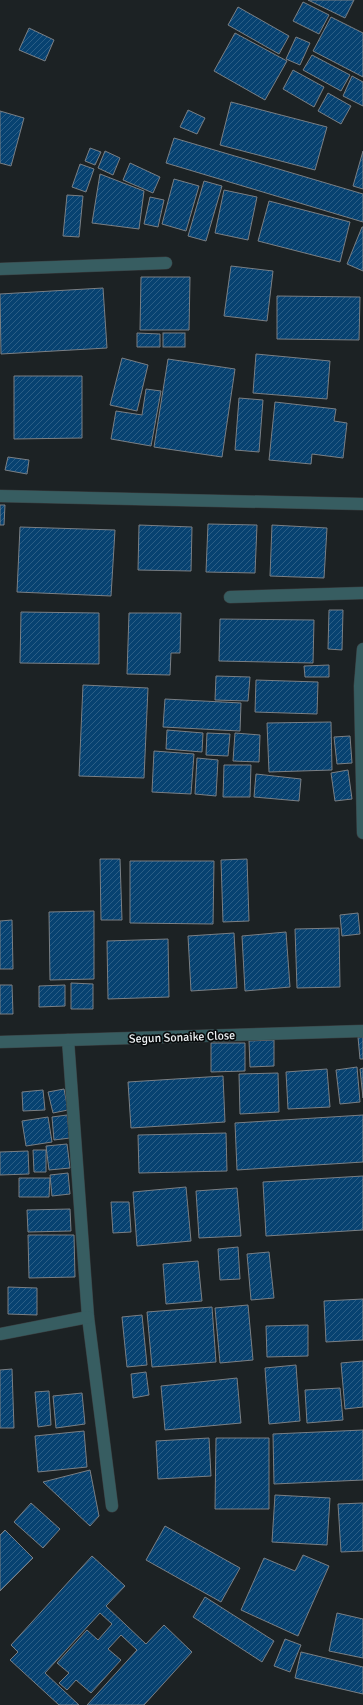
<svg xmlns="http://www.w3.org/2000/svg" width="363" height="1705" font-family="Signika,sans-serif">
	<defs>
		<pattern id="building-hatch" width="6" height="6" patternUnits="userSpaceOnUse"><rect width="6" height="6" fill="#074271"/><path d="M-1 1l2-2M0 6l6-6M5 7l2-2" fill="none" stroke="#2b5e86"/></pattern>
	</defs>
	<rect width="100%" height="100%" fill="#1c2224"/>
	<g fill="url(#building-hatch)" stroke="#7a7f84">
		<polygon points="308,0 354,0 345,18"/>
		<polygon points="303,2 329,15 319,34 293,21"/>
		<polygon points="238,7 289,36 279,54 228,25"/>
		<polygon points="331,17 363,33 363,77 313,51"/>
		<polygon points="29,28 54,40 45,61 19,50"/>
		<polygon points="235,33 287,61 265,100 214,71"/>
		<polygon points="296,37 310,43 300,65 286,59"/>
		<polygon points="312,55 350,75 341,91 303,70"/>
		<polygon points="293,70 324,87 314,107 283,89"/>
		<polygon points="352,76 363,82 363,106 343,96"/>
		<polygon points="328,93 351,106 341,124 318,111"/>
		<polygon points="231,102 327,127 315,170 220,145"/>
		<polygon points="188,110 205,118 197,134 180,127"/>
		<polygon points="0,111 24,118 11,166 0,163"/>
		<polygon points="174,138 363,194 363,222 166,163"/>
		<polygon points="90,148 101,152 95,165 85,161"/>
		<polygon points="105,151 120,158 113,175 98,168"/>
		<polygon points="363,151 363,189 353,186"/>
		<polygon points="130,163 160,177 153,193 123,180"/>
		<polygon points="80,164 94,169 86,192 72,187"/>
		<polygon points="100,174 144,191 139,229 92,223"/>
		<polygon points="174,179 199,186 186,231 162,224"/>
		<polygon points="204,181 222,186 206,241 188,236"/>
		<polygon points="224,190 257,197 248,240 215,233"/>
		<polygon points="67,195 83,196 79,237 63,236"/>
		<polygon points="150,197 164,200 158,227 144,224"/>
		<polygon points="269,201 350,222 340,262 258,241"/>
		<polygon points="362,227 363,227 363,271 347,264"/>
		<polygon points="231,266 273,271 267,321 224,316"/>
		<polygon points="141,277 190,277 189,330 140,330"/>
		<polygon points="103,288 107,348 1,354 0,294"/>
		<polygon points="277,296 360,297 359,340 277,339"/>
		<polygon points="137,333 160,334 160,347 137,347"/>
		<rect x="163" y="333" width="22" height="14"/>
		<polygon points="256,354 330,361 327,399 253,393"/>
		<polygon points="122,358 148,365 137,411 110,405"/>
		<polygon points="168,359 235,369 222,457 154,447"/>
		<polygon points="14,376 82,376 82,438 14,439"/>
		<polygon points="146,389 161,391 151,446 111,439 116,411 142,415"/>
		<polygon points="239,398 263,400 259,452 235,450"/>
		<polygon points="275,402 336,409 334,421 347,423 343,458 312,454 311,464 269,460"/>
		<polygon points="8,457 29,460 27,474 5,470"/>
		<polygon points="0,505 5,505 4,525 0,525"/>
		<polygon points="208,524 257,525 255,573 206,572"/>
		<polygon points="139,525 192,527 191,571 138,570"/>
		<polygon points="272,525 327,528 324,578 270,576"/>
		<polygon points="20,527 115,530 111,596 17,592"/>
		<polygon points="329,610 343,610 342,650 328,649"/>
		<polygon points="21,612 99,613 99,664 20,663"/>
		<polygon points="129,613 181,613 180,653 171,653 170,675 127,674"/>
		<polygon points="220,619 314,620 313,663 219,661"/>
		<polygon points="329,665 329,677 305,677 304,666"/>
		<polygon points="216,676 250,677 248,701 215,700"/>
		<polygon points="256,680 318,682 317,714 255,712"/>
		<polygon points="83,685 148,688 144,778 79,776"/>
		<polygon points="165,699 241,703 240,731 163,727"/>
		<polygon points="331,722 332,770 269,772 267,723"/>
		<polygon points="167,730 203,733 202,752 166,749"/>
		<polygon points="207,733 230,734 228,756 206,755"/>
		<polygon points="235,733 260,735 259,762 233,761"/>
		<polygon points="350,736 352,763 337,764 334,737"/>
		<polygon points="154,751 194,754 191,794 152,792"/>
		<polygon points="197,758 218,760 216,796 195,794"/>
		<polygon points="224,765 251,765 250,797 223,797"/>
		<polygon points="348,770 352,799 335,801 331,773"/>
		<polygon points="256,774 301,779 299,801 254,797"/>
		<polygon points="100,859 120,859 122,920 101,920"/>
		<polygon points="247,859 249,921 223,922 221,860"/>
		<polygon points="130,861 214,861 213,924 130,923"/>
		<polygon points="94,911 94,979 50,980 49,912"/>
		<polygon points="358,913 360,934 342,936 340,915"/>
		<polygon points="12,920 13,969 0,969 0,921"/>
		<polygon points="339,928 340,987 297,988 295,929"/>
		<polygon points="286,932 290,987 245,991 242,936"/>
		<polygon points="234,933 237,988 191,991 188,936"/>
		<polygon points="168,939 169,997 108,999 107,941"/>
		<polygon points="71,983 93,984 93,1009 71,1009"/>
		<polygon points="0,985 12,985 13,1014 0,1014"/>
		<polygon points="65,985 65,1006 39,1007 39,986"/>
		<polygon points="358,1037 363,1037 363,1059 360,1059"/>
		<polygon points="274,1040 274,1066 250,1067 249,1041"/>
		<polygon points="211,1043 245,1043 245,1071 211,1072"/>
		<polygon points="357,1067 360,1102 340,1104 336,1070"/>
		<polygon points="363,1068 363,1098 360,1069"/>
		<polygon points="327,1069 330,1107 288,1109 286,1072"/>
		<polygon points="278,1073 279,1112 240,1114 239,1074"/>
		<polygon points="223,1076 225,1122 131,1128 128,1082"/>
		<polygon points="64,1089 68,1110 53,1113 48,1092"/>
		<polygon points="43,1090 45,1110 23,1111 22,1092"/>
		<polygon points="67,1115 70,1138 54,1140 52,1117"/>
		<polygon points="363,1115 363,1162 237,1170 235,1123"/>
		<polygon points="48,1117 52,1142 26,1146 22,1121"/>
		<polygon points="226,1133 227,1171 139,1173 138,1135"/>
		<polygon points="67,1144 70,1168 49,1170 46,1146"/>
		<polygon points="33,1150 46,1150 46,1172 34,1172"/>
		<polygon points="28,1151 29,1174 0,1175 0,1152"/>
		<polygon points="68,1173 70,1194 52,1196 50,1175"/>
		<polygon points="363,1176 363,1230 266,1236 263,1182"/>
		<polygon points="19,1178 50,1178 49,1197 19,1197"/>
		<polygon points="186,1187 191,1241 137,1246 133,1192"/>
		<polygon points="237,1188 241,1236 199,1238 196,1191"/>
		<polygon points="111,1202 129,1202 131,1232 113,1233"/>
		<polygon points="70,1209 71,1231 28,1232 27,1210"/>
		<polygon points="28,1235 74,1235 75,1277 29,1278"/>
		<polygon points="238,1247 240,1279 220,1280 218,1249"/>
		<polygon points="269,1252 274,1298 251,1300 247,1254"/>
		<polygon points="198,1261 202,1301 166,1304 163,1264"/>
		<polygon points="8,1287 37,1288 37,1315 8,1314"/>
		<polygon points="363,1299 363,1340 326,1342 324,1301"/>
		<polygon points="248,1305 253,1360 220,1363 215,1308"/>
		<polygon points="212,1307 216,1362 152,1367 147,1312"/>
		<polygon points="142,1315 147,1365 127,1367 122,1317"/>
		<polygon points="308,1325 308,1356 267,1357 266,1326"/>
		<polygon points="363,1361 363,1407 345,1409 341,1363"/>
		<polygon points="296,1365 300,1421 269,1424 265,1368"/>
		<polygon points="12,1369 14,1428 0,1428 0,1370"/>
		<polygon points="146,1372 149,1395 133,1398 131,1374"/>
		<polygon points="237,1378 241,1423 165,1430 161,1386"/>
		<polygon points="340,1388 343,1420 307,1423 305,1390"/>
		<polygon points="49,1391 51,1425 38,1427 35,1392"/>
		<polygon points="82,1393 85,1424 56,1428 53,1396"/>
		<polygon points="363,1430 363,1480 274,1484 273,1434"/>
		<polygon points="84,1431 87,1467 38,1472 35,1436"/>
		<polygon points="209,1438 211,1476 158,1479 156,1441"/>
		<polygon points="216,1438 269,1438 269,1509 215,1509"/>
		<polygon points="90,1470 99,1516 90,1526 43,1482"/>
		<polygon points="275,1495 330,1498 327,1545 272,1542"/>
		<polygon points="31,1503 60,1529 43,1548 14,1522"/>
		<polygon points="363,1503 363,1551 341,1552 338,1504"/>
		<polygon points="165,1526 240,1568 221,1602 146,1560"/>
		<polygon points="5,1530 33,1558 0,1591 0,1535"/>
		<polygon points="303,1555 329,1566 298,1636 241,1610 264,1558 295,1571"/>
		<polygon points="92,1556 125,1586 106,1606 146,1644 164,1625 192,1652 144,1705 87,1705 137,1650 121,1635 108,1649 121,1660 91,1693 76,1680 67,1690 59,1683 69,1673 57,1663 87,1630 98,1640 112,1624 100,1613 45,1673 79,1705 59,1705 10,1660 18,1652 11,1645"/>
		<polygon points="205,1597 274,1641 262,1662 193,1617"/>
		<polygon points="337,1613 363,1619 363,1658 329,1651"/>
		<polygon points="285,1639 301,1645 290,1672 274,1666"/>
		<polygon points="301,1652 363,1667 363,1694 295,1678"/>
	</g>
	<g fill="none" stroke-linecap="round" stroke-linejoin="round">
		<g stroke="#3a3f41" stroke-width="13">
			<polyline id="service" points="230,597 363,593"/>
		</g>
		<g stroke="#3a3f41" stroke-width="13">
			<g id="minor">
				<polyline points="0,269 166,263"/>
				<polyline points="0,496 363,504"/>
				<polyline points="363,649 360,686 363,833"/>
				<polyline points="68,1040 88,1317 112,1506"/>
				<polyline points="0,1042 363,1031"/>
				<polyline points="0,1334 88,1317"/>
			</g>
		</g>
		<use href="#service" stroke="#375d61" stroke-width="12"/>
		<use href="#minor" stroke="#375d61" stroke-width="12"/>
	</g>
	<g text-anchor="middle" stroke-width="3.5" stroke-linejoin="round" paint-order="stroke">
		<g font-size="12" fill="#eff3f5" stroke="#080b0c">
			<text transform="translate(182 1037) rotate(-2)" y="4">Segun Sonaike Close</text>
		</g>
	</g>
</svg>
